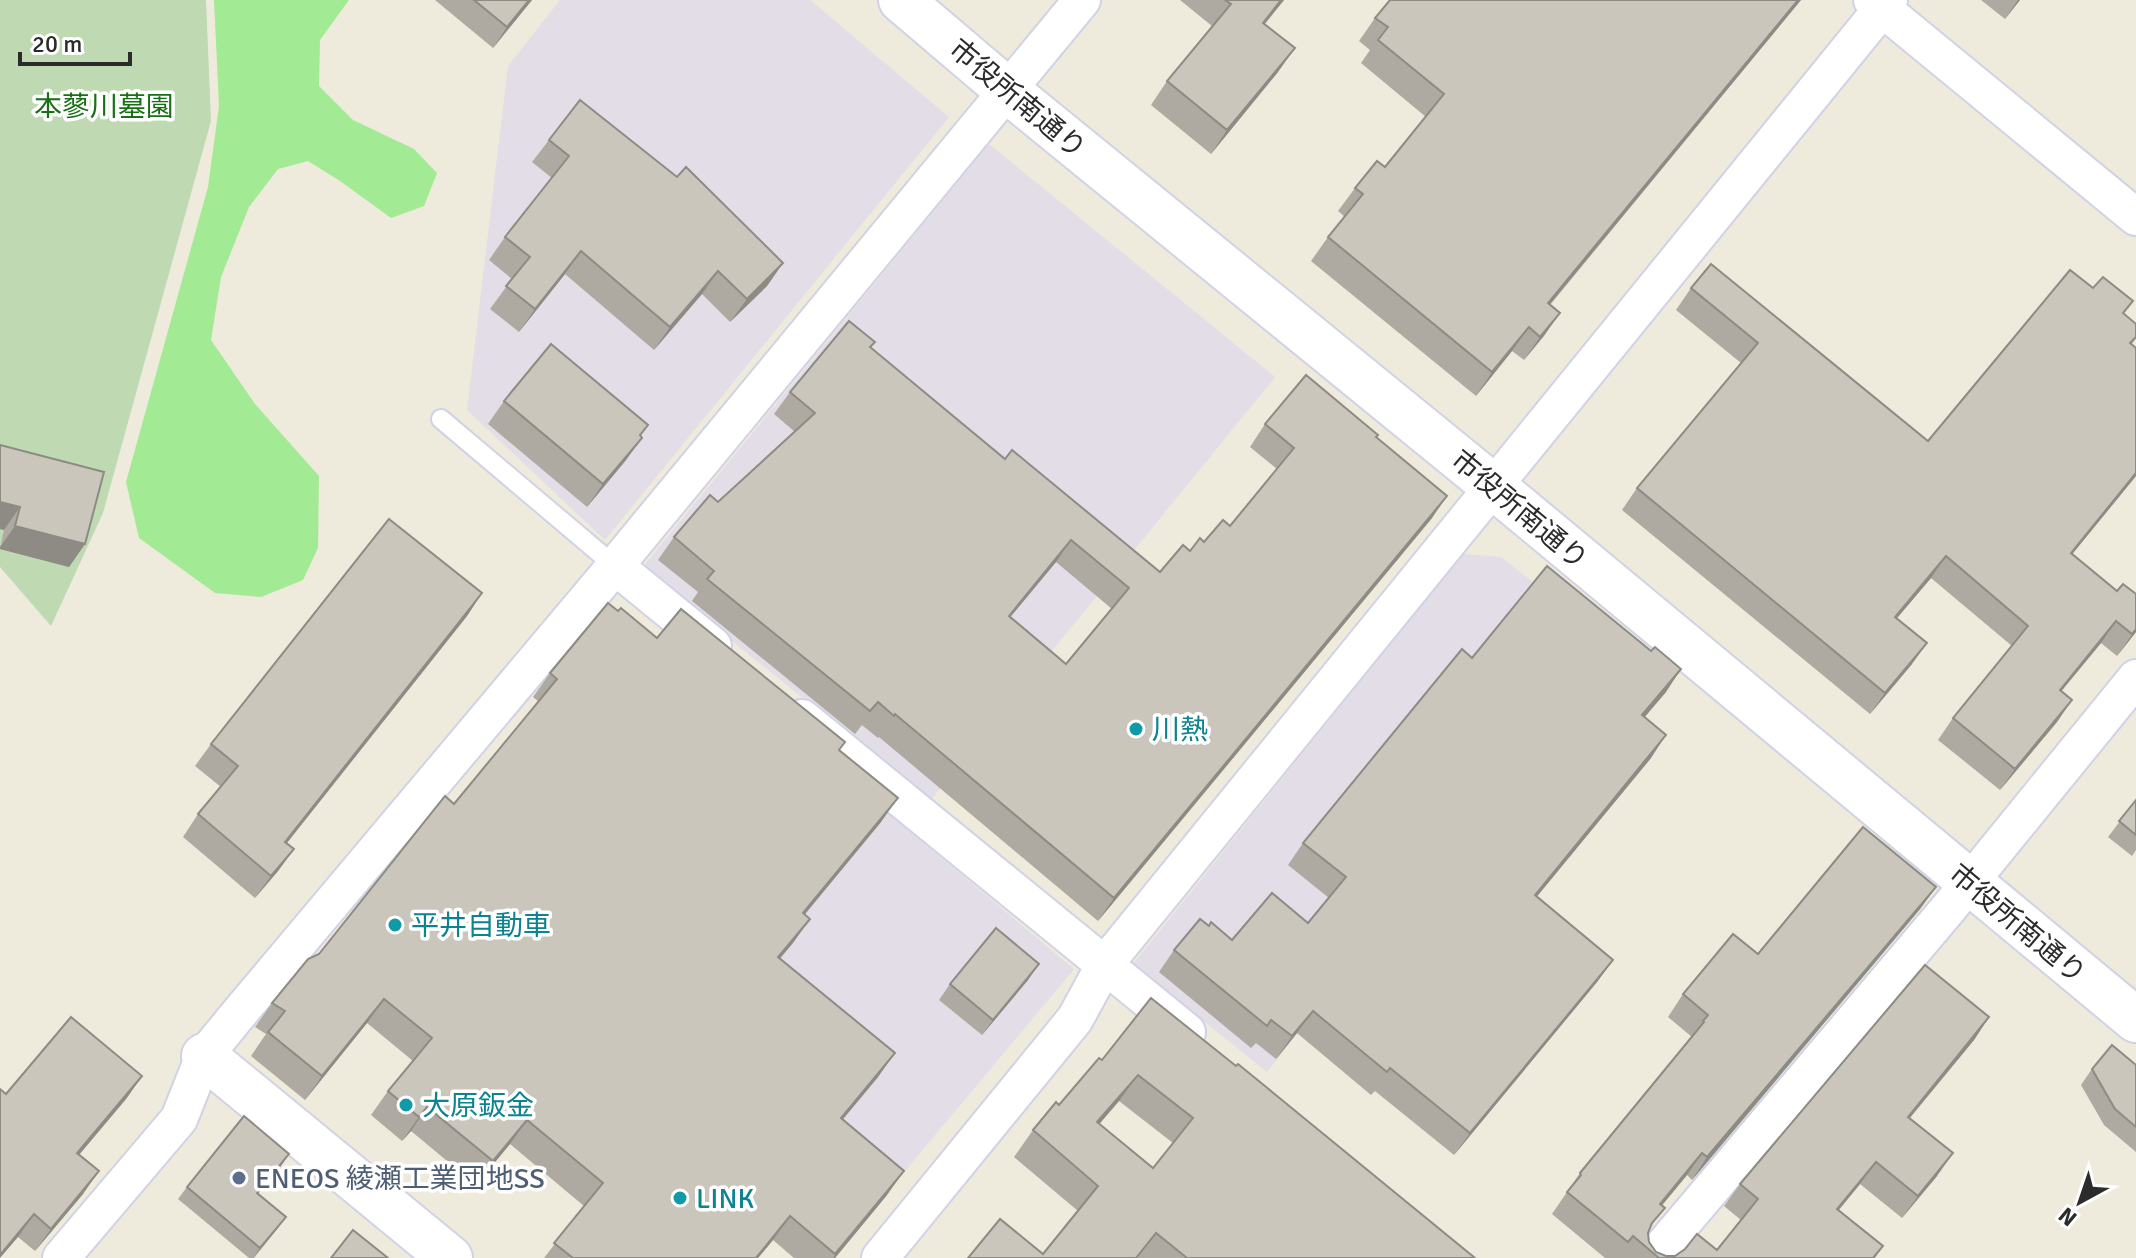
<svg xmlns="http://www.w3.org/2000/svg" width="2136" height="1258" font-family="Signika,'Noto Sans JP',sans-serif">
	<rect width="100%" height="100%" fill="#eeeadc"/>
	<g fill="#e2dde6">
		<polygon points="560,0 810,0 949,117 605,540 467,410 508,66"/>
		<polygon points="989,144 1275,377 930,801 642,568"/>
		<polygon points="1463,554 1501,557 1613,645 1343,976 1267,1072 1133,964"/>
		<polygon points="767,712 1074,969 890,1189 583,933"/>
	</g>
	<polygon fill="#a3ea94" points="214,0 349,0 320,40 319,86 353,120 414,149 437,173 424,206 391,218 340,181 308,161 278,169 249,207 221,277 211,340 255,404 319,476 318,548 303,580 261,597 215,593 139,538 126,482 208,187 219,106"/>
	<polygon fill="#bfdab2" points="0,0 206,0 211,121 103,513 51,626 0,567"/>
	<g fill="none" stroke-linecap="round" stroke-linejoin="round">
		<g stroke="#d1d2e5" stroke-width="22">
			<polyline id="service" points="441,419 615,566"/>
		</g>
		<g stroke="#d1d2e5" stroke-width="40">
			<g id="minor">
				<polyline points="1872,0 2136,217"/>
				<polyline points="615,566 713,646"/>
				<polyline points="802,718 1187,1032"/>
				<polyline points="61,1258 179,1119 204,1056 241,1011 615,566 1082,0"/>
				<polyline points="880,1258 1075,1019 1105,964 1889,0"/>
				<polyline points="1653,1258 1948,909 2136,678"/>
			</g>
		</g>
		<g stroke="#d1d2e5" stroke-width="48">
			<g id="tertiary">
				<polyline points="901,0 1008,91 1494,487 2136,1020"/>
				<polyline points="204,1056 450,1258"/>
			</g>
		</g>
		<use href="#service" stroke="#fff" stroke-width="18"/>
		<use href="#minor" stroke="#fff" stroke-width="36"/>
		<use href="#tertiary" stroke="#fff" stroke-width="44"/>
	</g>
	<g fill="#aeaaa2" fill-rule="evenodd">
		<polygon points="435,0 532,0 493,48"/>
		<polygon points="1180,0 1284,0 1265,24 1278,72 1211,154 1151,105 1167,81 1212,26"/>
		<polygon points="1390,0 1801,0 1550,305 1560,313 1543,337 1524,360 1512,351 1476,396 1311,261 1328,237 1345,217 1338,211 1355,188 1385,167 1426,117 1361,63 1370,50 1359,41 1375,18"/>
		<polygon points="1981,0 2020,0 2005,19"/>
		<polygon points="549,140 783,263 767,286 730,322 702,294 654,350 565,274 519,332 490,309 512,279 489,260 505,237 552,178 532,162"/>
		<polygon points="1691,288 1928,441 2124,314 2136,324 2136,338 2132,344 2136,476 2072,554 2117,591 2136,594 2136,632 2117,656 2101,643 2061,691 2057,722 2000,790 1938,740 1953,718 2012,646 1931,578 1897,618 1912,664 1870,714 1622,510 1637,488 1741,363 1676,310"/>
		<path d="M 871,348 L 1005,459 L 1160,572 L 1230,526 L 1277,469 L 1250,447 L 1265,424 L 1376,437 L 1432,518 L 1098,921 L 879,737 L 878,738 L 862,725 L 855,734 L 692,601 L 698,592 L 658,560 L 674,537 L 718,502 L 795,432 L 774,414 L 790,392 ZM 1056,562 L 1112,609 L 1066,664 L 1010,617 Z"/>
		<polygon points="504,401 648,425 626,460 587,507 488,424"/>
		<polygon points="0,445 85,544 69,567 0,549 4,530 0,529"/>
		<polygon points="482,593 467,616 287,843 294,849 278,871 255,898 183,837 198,814 221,787 195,766 211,744"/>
		<polygon points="618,611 657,638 840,750 881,822 805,914 810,919 780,958 878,1077 842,1120 887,1195 835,1258 794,1258 773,1240 758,1258 544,1258 584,1206 510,1144 476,1185 411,1131 402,1141 371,1115 388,1091 413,1061 367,1023 305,1100 251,1056 266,1034 255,1027 272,1003 319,954 454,804 539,702 533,697 550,673"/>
		<polygon points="1651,651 1666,692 1644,717 1651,758 1537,896 1613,960 1597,982 1454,1155 1375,1091 1371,1095 1297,1033 1276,1059 1256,1043 1251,1048 1159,972 1174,950 1209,926 1232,940 1308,923 1329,898 1288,865 1303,843 1472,658"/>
		<polygon points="2136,800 2136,850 2132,856 2108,837"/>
		<polygon points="1936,887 1920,909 1692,1180 1687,1175 1662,1205 1648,1233 1649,1242 1656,1252 1666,1256 1717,1250 1741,1220 1724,1206 1740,1184 1989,1017 1974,1040 1910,1118 1937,1176 1902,1218 1860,1184 1839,1210 1883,1246 1875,1258 1605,1258 1552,1214 1580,1173 1692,1037 1668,1017 1683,994 1758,954"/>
		<polygon points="1028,980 982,1035 939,1000 950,984"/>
		<path d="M 1151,998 L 1475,1258 L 968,1258 L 1043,1254 L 1078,1211 L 1014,1157 L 1033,1130 L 1102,1060 ZM 1119,1101 L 1173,1143 L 1153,1168 L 1099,1124 Z"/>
		<polygon points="2136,1065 2136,1152 2104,1125 2081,1085 2092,1069"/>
		<polygon points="142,1076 126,1099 79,1155 83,1194 35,1251 18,1237 6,1094"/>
		<polygon points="281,1166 258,1194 277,1229 254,1258 249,1258 178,1199 187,1187"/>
	</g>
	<g fill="#8d8b84">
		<polygon points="529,0 532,0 493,48 507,27"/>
		<polygon points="1281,0 1284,0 1246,46 1263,23"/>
		<polygon points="1798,0 1801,0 1531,327 1548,303"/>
		<polygon points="2018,0 2020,0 2005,19"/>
		<polygon points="1295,48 1278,72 1211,154 1227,130"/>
		<polygon points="581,251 565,274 519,332 535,309"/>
		<polygon points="783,263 767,286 730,322 747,299"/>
		<polygon points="718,271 702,294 654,350 670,327"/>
		<polygon points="1560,313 1543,337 1524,360 1540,337"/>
		<polygon points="1529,327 1512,351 1476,396 1492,372"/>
		<polygon points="642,438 626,460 587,507 603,484"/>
		<polygon points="2136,473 2136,476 2056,574 2071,553"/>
		<polygon points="1447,496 1432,518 1098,921 1114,898"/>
		<polygon points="0,502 20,507 4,530 0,529"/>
		<polygon points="15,526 85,544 69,567 0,549 0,547"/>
		<polygon points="1071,540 1056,562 993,638 1009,616"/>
		<polygon points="1946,556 1931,578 1880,638 1895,617"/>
		<polygon points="482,593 467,616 270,864 285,842"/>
		<polygon points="2116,621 2101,643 2045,711 2060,690"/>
		<polygon points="2136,629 2136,632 2117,656"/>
		<polygon points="1927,643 1912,664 1870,714 1885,693"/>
		<polygon points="1681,669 1666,692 1627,738 1642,715"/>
		<polygon points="2072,700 2057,722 2000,790 2015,769"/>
		<polygon points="1666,735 1651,758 1520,917 1535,895"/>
		<polygon points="898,798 881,822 786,937 803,913"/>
		<polygon points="294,849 278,871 255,898 271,876"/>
		<polygon points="1936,887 1920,909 1692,1180 1707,1157"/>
		<polygon points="810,919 793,943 761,981 778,957"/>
		<polygon points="1613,960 1597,982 1454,1155 1470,1133"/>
		<polygon points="1039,964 1028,980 982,1035 993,1020"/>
		<polygon points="384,999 367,1023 305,1100 322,1076"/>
		<polygon points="1313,1011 1297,1033 1276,1059 1292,1036"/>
		<polygon points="1989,1017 1974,1040 1892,1139 1908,1117"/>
		<polygon points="895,1053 878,1077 824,1142 841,1118"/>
		<polygon points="1138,1075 1119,1101 1078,1149 1097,1122"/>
		<polygon points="142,1076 126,1099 61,1176 77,1153"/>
		<polygon points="427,1107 411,1131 402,1141 419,1117"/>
		<polygon points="527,1120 510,1144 476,1185 493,1161"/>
		<polygon points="1702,1153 1687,1175 1645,1226 1660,1204"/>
		<polygon points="1953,1153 1937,1176 1902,1218 1918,1196"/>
		<polygon points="289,1154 281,1166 248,1205 257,1193"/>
		<polygon points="1876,1162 1860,1184 1821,1231 1837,1209"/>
		<polygon points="99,1171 83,1194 35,1251 51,1229"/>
		<polygon points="904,1171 887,1195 835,1258 833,1258"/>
		<polygon points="34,1214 18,1237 0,1258 0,1255"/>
		<polygon points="790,1216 773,1240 758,1258 756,1258"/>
		<polygon points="286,1217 277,1229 253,1258 260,1248"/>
	</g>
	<g fill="#cac6bc" stroke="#8d8b84" stroke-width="2" fill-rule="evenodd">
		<polygon points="474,0 529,0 507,27"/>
		<polygon points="1225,0 1281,0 1263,23 1295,48 1227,130 1167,81 1231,4"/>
		<polygon points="1390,0 1798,0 1548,303 1560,313 1540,337 1529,327 1492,372 1328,237 1363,194 1355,188 1377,161 1385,167 1444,94 1378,40 1388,27 1375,18"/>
		<polygon points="580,100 677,177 686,167 783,263 747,299 718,271 670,327 581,251 535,309 506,286 530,257 505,237 569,156 549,140"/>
		<polygon points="1711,264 1928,441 2070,270 2093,288 2103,277 2133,301 2123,313 2136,324 2136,337 2130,343 2136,348 2136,473 2071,553 2117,591 2123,584 2136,594 2136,629 2132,634 2116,621 2060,690 2072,700 2015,769 1953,718 2028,626 1946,556 1895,617 1927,643 1885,693 1637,488 1758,343 1691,288"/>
		<path d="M 849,321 L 875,342 L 870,347 L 1005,459 L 1012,450 L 1160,572 L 1183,545 L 1190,551 L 1200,538 L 1204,542 L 1223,520 L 1230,526 L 1294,448 L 1265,424 L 1306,375 L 1378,435 L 1376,437 L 1447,496 L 1114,898 L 895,714 L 894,716 L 878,702 L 870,711 L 707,579 L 714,571 L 674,537 L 710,495 L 718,502 L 815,413 L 790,392 ZM 1071,540 L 1129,588 L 1066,664 L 1009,616 Z"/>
		<polygon points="551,344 648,425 640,435 642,438 603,484 504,401"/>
		<polygon points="0,445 104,472 85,544 15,526 20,507 0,502"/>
		<polygon points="389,519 482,593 285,842 294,849 271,876 198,814 238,766 211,744"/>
		<polygon points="1547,566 1651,651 1655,647 1681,669 1642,715 1666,735 1535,895 1613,960 1470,1133 1390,1068 1387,1072 1313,1011 1292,1036 1271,1020 1267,1026 1174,950 1200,919 1209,926 1211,922 1232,940 1272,893 1308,923 1346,877 1303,843 1462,649 1472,658"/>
		<polygon points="608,603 618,611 621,608 657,638 681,609 845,742 839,750 898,798 803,913 810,919 778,957 895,1053 841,1118 904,1171 835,1254 790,1216 756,1258 573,1258 554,1243 603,1183 527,1120 493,1161 427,1107 419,1117 388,1091 432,1038 384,999 322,1076 268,1032 285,1011 272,1003 308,959 319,954 445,796 454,804 557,679 550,673"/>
		<polygon points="2136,800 2136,835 2119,821"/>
		<polygon points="1863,827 1936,887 1707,1157 1702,1153 1660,1204 1665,1208 1652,1223 1648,1233 1649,1242 1656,1252 1666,1256 1675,1256 1685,1249 1697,1234 1717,1250 1758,1199 1740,1184 1925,965 1989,1017 1908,1117 1953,1153 1918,1196 1876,1162 1837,1209 1883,1246 1873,1258 1659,1258 1633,1236 1628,1242 1567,1192 1581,1175 1580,1173 1704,1022 1703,1021 1708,1015 1683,994 1733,934 1758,954"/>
		<polygon points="996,928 1039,964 993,1020 950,984"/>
		<path d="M 1151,998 L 1236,1066 L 1238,1064 L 1475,1258 L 1187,1258 L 1156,1233 L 1136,1258 L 968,1258 L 1000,1219 L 1043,1254 L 1098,1186 L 1033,1130 L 1056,1102 L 1059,1105 L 1099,1058 L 1102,1060 ZM 1138,1075 L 1193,1118 L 1153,1168 L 1097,1122 Z"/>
		<polygon points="71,1017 142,1076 77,1153 99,1171 51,1229 34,1214 0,1255 0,1089 6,1094"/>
		<polygon points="2112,1045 2136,1065 2136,1127 2115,1109 2092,1069"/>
		<polygon points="244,1116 289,1154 257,1193 286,1217 260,1248 187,1187"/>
		<polygon points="353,1230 388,1258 331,1258"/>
	</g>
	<g fill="#0f9aa8" stroke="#fff" stroke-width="3">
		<circle cx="1136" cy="729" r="8"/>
		<circle cx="395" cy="925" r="8"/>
		<circle cx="406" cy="1105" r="8"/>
		<circle cx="680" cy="1198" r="8"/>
	</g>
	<circle fill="#5c6f8a" stroke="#fff" stroke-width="3" cx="239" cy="1178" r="8"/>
	<g text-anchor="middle" stroke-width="7" stroke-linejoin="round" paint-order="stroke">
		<g font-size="28" fill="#2b2b2b" stroke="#fff">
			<text transform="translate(1018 98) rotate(40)" y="10">市役所南通り</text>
			<text transform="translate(1520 509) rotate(40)" y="10">市役所南通り</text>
			<text transform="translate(2018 923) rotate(40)" y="10">市役所南通り</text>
		</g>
		<g font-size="28" fill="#177014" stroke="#fff">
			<text x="104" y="116">本蓼川墓園</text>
		</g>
		<g font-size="28" fill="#0d838f" stroke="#fff" text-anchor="start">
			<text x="1152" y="739">川熱</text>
			<text x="411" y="935">平井自動車</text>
			<text x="422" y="1115">大原鈑金</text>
			<text x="696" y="1208">LINK</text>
		</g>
		<g font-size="28" fill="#4e5e75" stroke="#fff" text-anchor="start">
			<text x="255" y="1188">ENEOS 綾瀬工業団地SS</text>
		</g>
	</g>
	<g transform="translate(2080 1202) rotate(220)" stroke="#ffffff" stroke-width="6" paint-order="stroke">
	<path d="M0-6L14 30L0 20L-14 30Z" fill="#2b2b2b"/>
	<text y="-12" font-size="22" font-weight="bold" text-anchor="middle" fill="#2b2b2b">N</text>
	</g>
	<path d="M20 52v12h110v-12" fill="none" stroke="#2b2b2b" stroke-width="4"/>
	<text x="32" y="52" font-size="24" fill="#2b2b2b" stroke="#ffffff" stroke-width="6" paint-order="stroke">20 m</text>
</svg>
